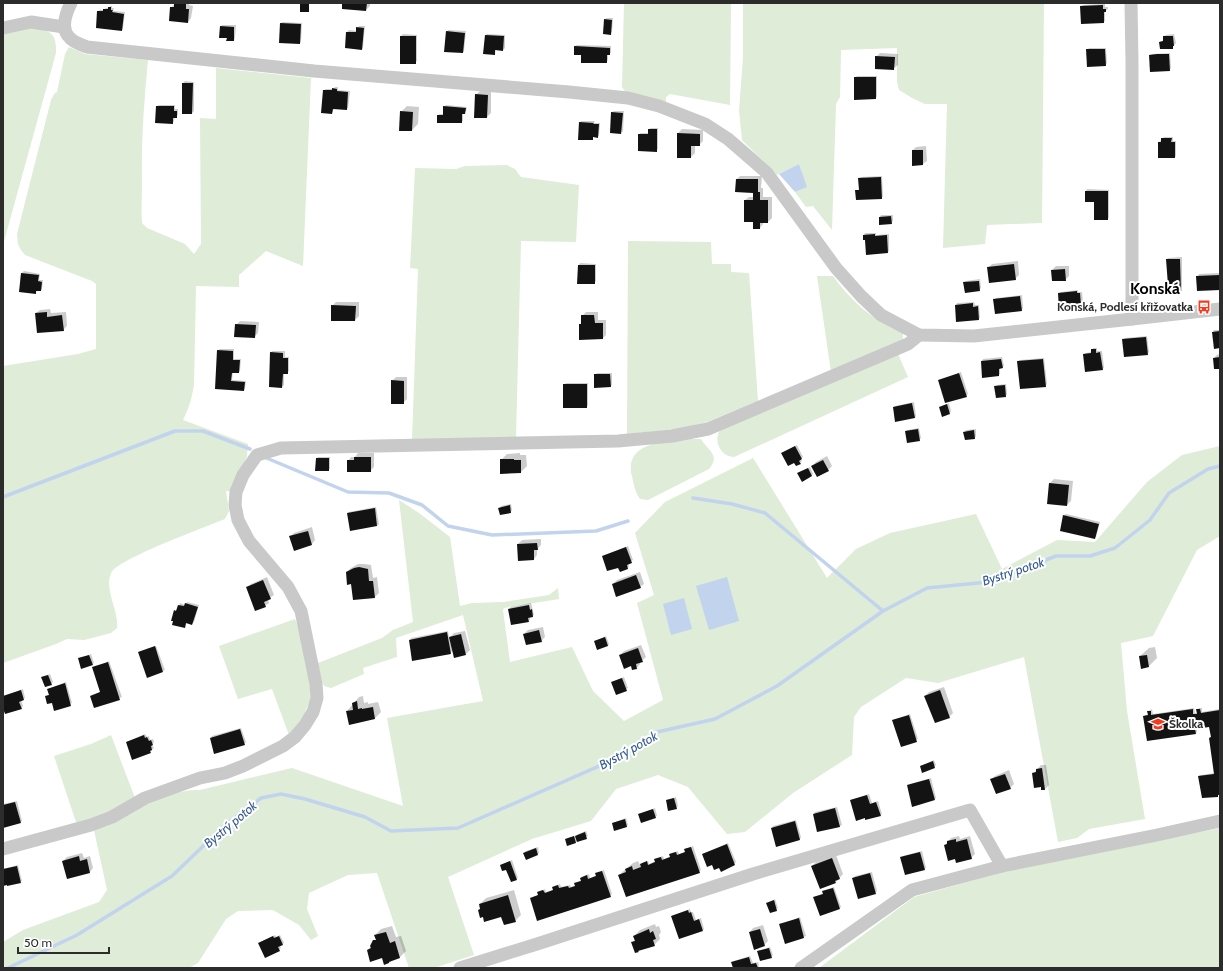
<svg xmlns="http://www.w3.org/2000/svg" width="1223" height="971" font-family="Cabin,sans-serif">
	<rect width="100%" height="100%" fill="#fff"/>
	<g fill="#deecd8">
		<polygon points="624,3 731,3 730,105 670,94 666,97 666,103 627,94 622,87"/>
		<polygon points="743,3 1044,3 1042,223 987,225 985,244 943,248 947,104 925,104 912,98 899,90 897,82 897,48 841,50 840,97 836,104 832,230 813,206 806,207 795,192 806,187 799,164 777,175 742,140 739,111 743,58"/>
		<path d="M 27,28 C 48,30 57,30 56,53 L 3,245 L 3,34 Z"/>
		<path d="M 69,47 L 85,54 L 148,60 C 144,101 141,142 142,183 C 142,197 141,210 142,223 L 147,228 L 185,244 L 194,254 L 201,244 L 200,118 L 216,119 L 216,68 L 311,78 L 303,266 L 266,251 L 239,275 L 239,287 L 196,286 L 194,385 C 192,397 189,409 183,420 L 248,444 L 247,456 L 231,491 L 226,491 L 229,511 L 225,519 C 206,527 117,559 111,573 C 104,591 119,610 117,628 L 111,633 L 84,640 L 67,639 L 56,644 L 3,663 L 3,366 L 78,354 L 96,349 L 96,284 L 92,281 L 25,255 L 21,250 L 18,244 L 17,234 L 51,100 L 54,94 L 57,92 L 65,54 Z"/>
		<polygon points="507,165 515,169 521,177 579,185 576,242 521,241 516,437 412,441 418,269 410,268 415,168 456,169 465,166"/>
		<polygon points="628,241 711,242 712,264 731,264 731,272 749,273 758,401 707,422 686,428 627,434"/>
		<path d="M 817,276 L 833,276 C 851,301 873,321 903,333 L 903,340 L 831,372 Z"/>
		<path d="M 898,354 L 908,377 L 734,457 C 721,457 713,441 720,430 Z"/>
		<path d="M 687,439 L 701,439 C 708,451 721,455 709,469 L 648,500 L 640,499 C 635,492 634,485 632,476 C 624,442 664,442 687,439 Z"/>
		<path d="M 1220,446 L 1220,536 L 1197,550 L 1153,636 L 1121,643 L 1127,711 L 1145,819 L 1089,829 L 1077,838 L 1058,842 L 1024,657 L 938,683 L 906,678 L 861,707 L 854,717 L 852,755 L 793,793 L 745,832 L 727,834 L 688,787 L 658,775 L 616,789 L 591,821 L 532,839 L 448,877 L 474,955 L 434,968 L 409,968 L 377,873 L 348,875 L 309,893 L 307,909 L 318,936 L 311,940 L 299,925 L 273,910 L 238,911 L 226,919 L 198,963 L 189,968 L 3,968 L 3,942 L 23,930 L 99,902 L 107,890 L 94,830 C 122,817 169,788 200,790 L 292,768 L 403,806 L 387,718 L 483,701 L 463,615 L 396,638 L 397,657 L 363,668 L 364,674 L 331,688 L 324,686 L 322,682 L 318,663 L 382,638 L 393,630 L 413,622 L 399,500 L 419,513 L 450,537 L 460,606 L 472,603 L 503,602 L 549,595 L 558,588 L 559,599 L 504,608 L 503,610 L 510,662 L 572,647 L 593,691 L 624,721 L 663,700 L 637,603 L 654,595 L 635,533 L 665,502 L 753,458 L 827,578 L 856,549 L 890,533 L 976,514 L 1002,569 L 1057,540 L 1095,542 L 1147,482 L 1182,455 Z"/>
		<polygon points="295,619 302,637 312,685 310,700 304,715 289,735 272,689 238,699 219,646"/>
		<polygon points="111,735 135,798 120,807 77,825 54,756 91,744"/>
		<polygon points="1220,828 1220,968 819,968 914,897 1003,872 1061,859"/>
	</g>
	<g fill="#c2d3ee">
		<polygon points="799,164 807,187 795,192 779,174"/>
		<polygon points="727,577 739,621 709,630 696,586"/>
		<polygon points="684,598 692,629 671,635 663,604"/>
	</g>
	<g fill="#0003">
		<polygon points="175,3 189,3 189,5 193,6 191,18 188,22 171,8"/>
		<polygon points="343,3 370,3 370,6 366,10"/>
		<polygon points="1105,4 1105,7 1108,7 1108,9 1105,11 1105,21 1104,22 1081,7 1083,5"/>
		<polygon points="111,6 112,6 112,8 114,8 113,11 125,12 123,28 122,30 98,11 100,10 104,10 106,8 108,8"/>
		<polygon points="607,18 613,18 612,32 610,34 605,19"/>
		<polygon points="282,22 302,23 301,41 300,43 281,24"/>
		<polygon points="222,25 236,25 235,38 234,40 228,37 221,27"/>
		<polygon points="359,26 365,26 363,47 362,49 347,32 349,30 357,31"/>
		<polygon points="448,30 466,31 464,51 463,52 447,32"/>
		<polygon points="403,34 417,35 417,61 415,63 401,36"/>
		<polygon points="487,34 505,35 505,48 503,50 496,49 495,54 486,35"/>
		<polygon points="1174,34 1176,43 1172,48 1160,42 1164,40 1164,36 1166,35"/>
		<polygon points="577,45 611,46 611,53 608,54 608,60 606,62 582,54 575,46"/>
		<polygon points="1089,48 1106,48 1107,63 1105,65 1087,50"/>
		<polygon points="880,53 898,54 898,65 894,68 876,57"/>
		<polygon points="1170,53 1171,68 1169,70 1150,55 1152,54"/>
		<polygon points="857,76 877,76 877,96 876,98 855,78"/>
		<polygon points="185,81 194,82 194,111 192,113 183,83"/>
		<polygon points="335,87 338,87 338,90 350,91 348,108 346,109 334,108 332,113 324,90 326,89 333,89"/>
		<polygon points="480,91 491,91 491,113 487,117 476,95"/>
		<polygon points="159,105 175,105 175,109 178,109 178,115 175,117 174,121 173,123 157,106"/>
		<polygon points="446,105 467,107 466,111 463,113 463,121 461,122 438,115 440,114 444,114 444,107"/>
		<polygon points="407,106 419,107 418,124 412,130 401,112"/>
		<polygon points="614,111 624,111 623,131 621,133 612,112"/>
		<polygon points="581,121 595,121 594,123 600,123 599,135 598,136 594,136 592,139 580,122"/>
		<polygon points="651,128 658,128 658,149 656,150 639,134 641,133 649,133 649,129"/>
		<polygon points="682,129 703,130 703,141 699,145 695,145 695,153 691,157 678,133"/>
		<polygon points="1164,137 1173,137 1173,141 1176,141 1176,156 1175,157 1159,142"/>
		<polygon points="926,146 927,161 923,164 913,150 916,147"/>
		<polygon points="740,176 762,176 761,188 763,188 763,197 772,197 772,218 768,222 763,222 763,224 760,228 754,221 745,200 749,197 754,197 754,192 737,179"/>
		<polygon points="882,176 883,196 882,198 856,191 860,189 859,178 861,177"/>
		<polygon points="1087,189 1109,190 1109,217 1108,219 1095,201 1086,201 1086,191"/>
		<polygon points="881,215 893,215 893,221 891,223 880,217"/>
		<polygon points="865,233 876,233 876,235 889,234 889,251 888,252 866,239 864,239 864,235"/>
		<polygon points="1182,257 1182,291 1180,292 1166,286 1168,284 1167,259 1168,258"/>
		<polygon points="1018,261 1019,275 1015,279 988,268 992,264"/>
		<polygon points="580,263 596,264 596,281 594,283 578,283 579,265"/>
		<polygon points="1056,266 1069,266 1069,276 1065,280 1052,270"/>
		<polygon points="24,271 40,274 39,280 43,280 42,289 41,290 37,290 36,293 20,291 22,273"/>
		<polygon points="1220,273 1220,289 1198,276 1199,274"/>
		<polygon points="980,279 981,288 979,290 964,282 966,281"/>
		<polygon points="1078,290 1078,292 1082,292 1083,302 1079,304 1077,307 1059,293 1061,292"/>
		<polygon points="1022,295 1023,308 1022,310 994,300 996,298"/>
		<polygon points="336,302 359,302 359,316 355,320 332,306"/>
		<polygon points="974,302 975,305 979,305 980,318 978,319 956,305 957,303"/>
		<polygon points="50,309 51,313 66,312 67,326 63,330 36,313 40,310"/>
		<polygon points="586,312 598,312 598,320 606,320 606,335 603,338 580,339 580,324 582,322 582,316"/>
		<polygon points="240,321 259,322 258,333 254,337 236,325"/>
		<polygon points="1214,330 1220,330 1220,347 1213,332"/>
		<polygon points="1147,336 1149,352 1147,354 1123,340 1125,338"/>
		<polygon points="1093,348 1097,348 1097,351 1102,351 1104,368 1102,369 1084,354 1086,353 1092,352"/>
		<polygon points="220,349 234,349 234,359 241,359 240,371 238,372 233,372 232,380 246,381 245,388 244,390 216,388 218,350"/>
		<polygon points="272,351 285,351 285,357 289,357 289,371 287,373 284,373 284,385 282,387 271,353"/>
		<polygon points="1220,354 1220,368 1214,358 1217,355"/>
		<polygon points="1002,357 1004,366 1000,368 1000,374 999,375 982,361 983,359"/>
		<polygon points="1044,358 1047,384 1045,386 1018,362 1020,360"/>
		<polygon points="961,372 968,394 966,396 939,381"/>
		<polygon points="597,373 612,373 612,385 610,386 595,375"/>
		<polygon points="396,377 407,377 407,399 403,403 392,381"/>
		<polygon points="566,383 588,383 588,405 587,407 564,385"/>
		<polygon points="1006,384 1007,394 1006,396 995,387 997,385"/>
		<polygon points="914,402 916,416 915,418 894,407 895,406"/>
		<polygon points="949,403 951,411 950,413 940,407"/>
		<polygon points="919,428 921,438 919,440 906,431 908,430"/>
		<polygon points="976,429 976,436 975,438 965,432 966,430"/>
		<polygon points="797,445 803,457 800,459 802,461 800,463 794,462 784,452"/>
		<polygon points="358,453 374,453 374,467 370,471 348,461 351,457 355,457"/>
		<polygon points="520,453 520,455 526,455 527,466 521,472 501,460 507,454"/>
		<polygon points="827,456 832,466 828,470 812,466 816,462"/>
		<polygon points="318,457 330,457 330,469 328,470 317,458"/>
		<polygon points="810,467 813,474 811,476 800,472"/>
		<polygon points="1054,479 1073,481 1071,501 1067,505 1050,483"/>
		<polygon points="511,504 512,510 511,512 500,508 501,506"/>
		<polygon points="376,507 379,524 377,526 348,513 349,512"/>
		<polygon points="1066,514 1100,522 1096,537 1094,538 1064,515"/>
		<polygon points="312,527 315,540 312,544 290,537 294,533"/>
		<polygon points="541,539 541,545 537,549 537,555 534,559 518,544 522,540"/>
		<polygon points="628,546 633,560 628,563 629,566 628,568 619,566 603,556"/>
		<polygon points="358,564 364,564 371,565 373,578 377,577 379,593 375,597 354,599 352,583 347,572 351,568"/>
		<polygon points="640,572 644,584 640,587 613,584 617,580"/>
		<polygon points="267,577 274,595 268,599 269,603 265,606 247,588 251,584"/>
		<polygon points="187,602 199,605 194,622 192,624 187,622 185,627 175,611 178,609 180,603 185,605"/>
		<polygon points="531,603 534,615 530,617 530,619 529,621 509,609 511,607"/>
		<polygon points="543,627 545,637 541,641 524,634 528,630"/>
		<polygon points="448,631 449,638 454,633 465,631 470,650 466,654 455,657 453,650 450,653 410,640 411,638"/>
		<polygon points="606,636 609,644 608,646 595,641"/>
		<polygon points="641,645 646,657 640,662 640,664 637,668 620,655 624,651"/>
		<polygon points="156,646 165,670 148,677 139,652"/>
		<polygon points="1155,647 1157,658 1148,667 1140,656 1149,648"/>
		<polygon points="91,654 94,663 92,664 79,659"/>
		<polygon points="109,661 122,697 95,707 91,696 101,692 93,668"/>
		<polygon points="50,674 53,682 51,684 42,677"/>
		<polygon points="624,677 628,688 617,694 612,682"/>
		<polygon points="66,682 72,703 55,710 52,701 46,697 50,694 48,689"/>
		<polygon points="944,687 953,713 949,717 925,696 929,692"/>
		<polygon points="23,689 25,698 21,700 23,706 21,708 3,705 3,696"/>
		<polygon points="363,696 364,703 368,702 368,704 378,702 381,712 375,718 347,711 359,697"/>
		<polygon points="1194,708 1195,713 1198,713 1197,710 1199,708 1202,708 1202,712 1220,709 1220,794 1199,776 1201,775 1215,773 1210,738 1211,736 1210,726 1197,728 1197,732 1196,733 1144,716 1149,714 1148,711 1152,709 1153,714"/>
		<polygon points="910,714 918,739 901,746 893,720"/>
		<polygon points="241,728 246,742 244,744 211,738 212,736"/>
		<polygon points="145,734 147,737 149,736 150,740 153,739 154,742 152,745 154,748 150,752 127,742"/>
		<polygon points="934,760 936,765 934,767 921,766"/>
		<polygon points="1041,765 1046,765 1049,785 1045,789 1042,789 1042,785 1033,774"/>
		<polygon points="1009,770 1014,784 1010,788 991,780 995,776"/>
		<polygon points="931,778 936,798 935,799 908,785 910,784"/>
		<polygon points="869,794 872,803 878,801 882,814 880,815 851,800"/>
		<polygon points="676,797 678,806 676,808 667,800"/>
		<polygon points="17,801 22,821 21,822 3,827 3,804"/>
		<polygon points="837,807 842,825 840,826 830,829 814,814 815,812"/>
		<polygon points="655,808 657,816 641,822 639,814"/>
		<polygon points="626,818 628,825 627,826 613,823"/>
		<polygon points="796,820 801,837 800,839 777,845 772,828 773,826"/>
		<polygon points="586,831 588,836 578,840 576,842 568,838 576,836 578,834"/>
		<polygon points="959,836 960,839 970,836 975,854 971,858 956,858 945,845 951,838"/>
		<polygon points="728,843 736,862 734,864 720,867 712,864 703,854"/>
		<polygon points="693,846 701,870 699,872 619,875 633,863 638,861 640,865 642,863 648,861 649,864 656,861 655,859 657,858 663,856 664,859 670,857 670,855 671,853 678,851 679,854 686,852 685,849 687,848"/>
		<polygon points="538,847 539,853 538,854 526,858 524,853 526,851"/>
		<polygon points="922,851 926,868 924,869 902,857 903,856"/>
		<polygon points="82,853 84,858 90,856 93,868 90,872 63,861 67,857"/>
		<polygon points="836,855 843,874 835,883 812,866 816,862"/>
		<polygon points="512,860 518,878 516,879 507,869 501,865"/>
		<polygon points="18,865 22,881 20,882 3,884 3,869"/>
		<polygon points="604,870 612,894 610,896 531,898 539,895 538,892 540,891 545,889 546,892 553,890 553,888 554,886 560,884 561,887 570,885 571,887 576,886 575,883 582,880 581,878 583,876 589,874 590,878 597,875 596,873 598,872"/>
		<polygon points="872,872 877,891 875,893 853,878 855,876"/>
		<polygon points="834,887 841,907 840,908 814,898 824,893 824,891 825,890"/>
		<polygon points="514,890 521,915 515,921 481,908 480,904 486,898"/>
		<polygon points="775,899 778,908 776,910 768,903"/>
		<polygon points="690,909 691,912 693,912 696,920 701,918 704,929 703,930 672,916"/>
		<polygon points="800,917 806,936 786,943 780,925"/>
		<polygon points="655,924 656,927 659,926 661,932 659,935 660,939 654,945 640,949 638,951 632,943 635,940 634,936 640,930"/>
		<polygon points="763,925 768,941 764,945 750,932 753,928"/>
		<polygon points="392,926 396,937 401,936 406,951 400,957 392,960 389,963 382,957 368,950 377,939 375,935 381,929"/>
		<polygon points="275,935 276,937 280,935 284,943 280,946 281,948 279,950 259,943"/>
		<polygon points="770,947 773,955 771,957 758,952"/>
		<polygon points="750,956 753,963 758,962 759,966 758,968 734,968 732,963 734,961"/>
	</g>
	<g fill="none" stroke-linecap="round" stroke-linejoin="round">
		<g stroke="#c2d3ee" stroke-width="3.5">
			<polyline points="264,457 348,492 389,493 422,505 448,526 492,535 596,531 628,521"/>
			<polyline points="3,497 175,431 203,431 250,449"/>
			<polyline points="693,498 732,504 765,513 883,611"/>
			<polyline points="8,968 77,935 172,876 223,827 261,798 281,794 305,799 365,817 391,831 458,828 622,756 657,732 715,719 777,686 883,611 927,588 988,582 1056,556 1090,556 1115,548 1150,520 1169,493 1208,469 1220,466"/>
		</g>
	</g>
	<g fill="#131313">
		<polygon points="174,3 186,3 186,9 189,9 188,23 169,21 170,7 174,7"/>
		<rect x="300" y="3" width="9" height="9"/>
		<polygon points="342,3 367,3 366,11 342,9"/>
		<polygon points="1103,5 1103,9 1106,9 1106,12 1104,12 1104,23 1081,24 1080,6"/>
		<polygon points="108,7 111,7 111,10 113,10 112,12 124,14 122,31 96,28 97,11 103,11 103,9 108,9"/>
		<polygon points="604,19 612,20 611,35 603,34"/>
		<polygon points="280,23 301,24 300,44 279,43"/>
		<polygon points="220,26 234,27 234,41 226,41 227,38 219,38"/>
		<polygon points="356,27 364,28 362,50 345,48 346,32 356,32"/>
		<polygon points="446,31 465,33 463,53 444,52"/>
		<polygon points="485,35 504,36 503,51 495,50 495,55 483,54"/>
		<rect x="400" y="36" width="16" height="28"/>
		<polygon points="1163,36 1173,36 1174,46 1173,46 1173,49 1160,49 1159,42 1163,41"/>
		<polygon points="574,46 610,48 610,55 607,55 607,63 581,63 581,55 574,55"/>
		<polygon points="1086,49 1105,49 1106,66 1087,67"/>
		<polygon points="1157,54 1169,54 1170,71 1150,72 1149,55"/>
		<polygon points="875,56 895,57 894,70 875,69"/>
		<polygon points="854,77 876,77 876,99 854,100"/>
		<polygon points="182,83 193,83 192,114 182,114"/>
		<polygon points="332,88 337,89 337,91 348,92 347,110 333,109 332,114 321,113 323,90 332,90"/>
		<polygon points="475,94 488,95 487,118 474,118"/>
		<polygon points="156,106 174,106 174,111 177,111 177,118 173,118 173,124 155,123"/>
		<polygon points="443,106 466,108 465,114 462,114 462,123 437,123 437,115 443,115"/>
		<polygon points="400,111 413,112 412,131 399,131"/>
		<polygon points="611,112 623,113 621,134 610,133"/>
		<polygon points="579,122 594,123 593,124 599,124 598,138 593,137 593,140 578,140"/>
		<polygon points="648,129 657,129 657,152 638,151 638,134 648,134"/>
		<polygon points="677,133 700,134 700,146 691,146 691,158 677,158"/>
		<polygon points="1161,138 1172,138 1171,142 1175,142 1175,158 1158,158 1158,142 1161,142"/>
		<polygon points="912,150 923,150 923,165 912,166"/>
		<polygon points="881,177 882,199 856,200 855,190 859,190 858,178"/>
		<polygon points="736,179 758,179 758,192 760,192 760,200 768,200 768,223 760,223 760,229 753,229 753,222 744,222 744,200 753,200 753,193 735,192"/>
		<polygon points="1085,191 1108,191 1108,220 1094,220 1094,202 1085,202"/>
		<polygon points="891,216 892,224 879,225 879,217"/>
		<polygon points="875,234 875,236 887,235 888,253 866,255 865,240 863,240 863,235"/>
		<polygon points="1166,259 1180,259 1181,293 1165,294 1165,285 1168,285"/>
		<polygon points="1014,264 1016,280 989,283 987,267"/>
		<polygon points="578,265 595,265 595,284 577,284"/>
		<polygon points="1065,269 1066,281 1052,281 1051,270"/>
		<polygon points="21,273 39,275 38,281 42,282 41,291 36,291 36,294 19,292"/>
		<polygon points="1220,275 1220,290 1197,291 1196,276"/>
		<polygon points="979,281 980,291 965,293 963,282"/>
		<polygon points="1077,291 1077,293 1080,293 1081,305 1078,305 1078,308 1059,310 1058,293"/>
		<polygon points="1020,296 1022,311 995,314 993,299"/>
		<polygon points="973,303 973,307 978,306 979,320 956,322 955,305"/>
		<polygon points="331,305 356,306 355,321 331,321"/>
		<polygon points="47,312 47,317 62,315 64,331 37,333 35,313"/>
		<polygon points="581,315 594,315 595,323 603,323 603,339 579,340 579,324 581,324"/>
		<polygon points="235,324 256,325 255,338 234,337"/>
		<polygon points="1220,331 1220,348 1214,349 1212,332"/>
		<polygon points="1146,337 1148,355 1124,357 1122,339"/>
		<polygon points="1091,349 1096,349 1096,353 1100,352 1103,370 1085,372 1083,354 1091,353"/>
		<polygon points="217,350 233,351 233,360 240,360 239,373 232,373 231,381 245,382 244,391 215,389"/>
		<polygon points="270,352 283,353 283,358 288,358 288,374 283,374 282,388 269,387"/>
		<polygon points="1220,357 1220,369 1214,369 1213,358"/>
		<polygon points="1001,359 1003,368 999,369 999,376 982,378 981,361"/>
		<polygon points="1043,359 1046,387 1020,389 1017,361"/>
		<polygon points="959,373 967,397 945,403 938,380"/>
		<polygon points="594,374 610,374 611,387 594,388"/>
		<polygon points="391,380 404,381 404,404 391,404"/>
		<rect x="563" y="384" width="24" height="24"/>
		<polygon points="1005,385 1006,397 996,398 994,386"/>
		<polygon points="912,403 915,418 895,422 893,407"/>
		<polygon points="947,404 950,414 942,417 939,407"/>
		<polygon points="918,429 920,441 907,443 905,431"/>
		<polygon points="974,430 975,439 965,440 963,432"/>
		<polygon points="795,446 802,459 799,461 801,464 796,466 794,463 788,466 781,453"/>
		<polygon points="354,457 371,457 371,472 347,472 347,460 354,460"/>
		<polygon points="316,458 329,458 329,471 315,471"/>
		<polygon points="500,459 514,459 514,460 521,460 521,473 500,474"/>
		<polygon points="823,460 829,471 817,477 811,466"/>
		<polygon points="808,468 812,476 802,482 797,473"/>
		<polygon points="1049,483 1069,485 1067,506 1047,504"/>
		<polygon points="510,505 511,513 500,515 498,508"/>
		<polygon points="375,508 377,526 350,531 347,513"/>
		<polygon points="1063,515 1099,524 1095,539 1060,531"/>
		<polygon points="308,531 312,545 294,551 289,536"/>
		<polygon points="537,543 538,550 534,550 534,560 518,561 517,544"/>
		<polygon points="626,547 632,563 627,565 628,569 620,572 618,568 607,571 602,556"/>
		<polygon points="359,567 368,569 369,581 373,581 375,598 353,600 351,584 347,585 346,572 354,568"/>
		<polygon points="636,575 641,588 616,597 612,584"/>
		<polygon points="263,580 271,599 264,602 266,607 255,611 246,587"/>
		<polygon points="185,603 198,607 192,625 186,623 185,628 172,625 173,621 171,621 174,610 176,611 178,605 184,606"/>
		<polygon points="529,605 530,610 532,609 533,617 528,618 529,622 511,625 508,609"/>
		<polygon points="539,630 542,642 526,645 523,634"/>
		<polygon points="447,632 451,654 412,661 409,640"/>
		<polygon points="461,634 466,655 454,658 449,637"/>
		<polygon points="605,637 608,646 597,650 594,641"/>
		<polygon points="155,646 163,672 147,678 138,652"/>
		<polygon points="638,648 643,662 636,664 637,669 632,670 631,666 624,669 619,655"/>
		<polygon points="89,655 93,665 81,669 78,658"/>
		<polygon points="1147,655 1149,667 1141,669 1139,656"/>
		<polygon points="108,662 120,700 94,708 90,696 100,692 92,667"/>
		<polygon points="48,675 52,685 45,687 41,677"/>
		<polygon points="622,678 627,691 616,695 611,682"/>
		<polygon points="65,683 71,706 54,711 52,703 47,704 45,696 49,695 47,689"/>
		<polygon points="21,690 24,700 19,702 22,709 5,714 3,708 3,696"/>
		<polygon points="940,690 950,718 935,723 924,696"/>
		<polygon points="357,701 358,709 362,708 362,709 373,707 375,719 349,725 346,711 353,710 352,703"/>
		<polygon points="1193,709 1193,714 1197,714 1196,709 1200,709 1201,713 1220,710 1220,795 1218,795 1218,797 1202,798 1198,776 1214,774 1209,738 1211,737 1209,727 1195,729 1196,734 1147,741 1143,716 1148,715 1147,711 1151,711 1151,715"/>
		<polygon points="909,715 917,742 901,747 892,720"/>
		<polygon points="240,729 245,745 214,754 210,738"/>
		<polygon points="144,735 145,738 147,737 149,741 151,740 153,745 151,746 152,750 150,751 151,753 132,760 126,742"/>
		<polygon points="933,761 935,768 922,773 920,766"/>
		<polygon points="1042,768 1045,790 1041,790 1041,787 1034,788 1032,773 1036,772 1036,769"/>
		<polygon points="1005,774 1011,789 996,794 990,779"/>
		<polygon points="929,779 935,800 912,807 907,785"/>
		<polygon points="867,795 870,804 876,802 881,816 865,820 865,818 856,821 850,800"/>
		<polygon points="674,798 677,809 668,811 666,800"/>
		<polygon points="15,802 21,823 3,828 3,805"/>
		<polygon points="835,808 840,827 817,832 813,814"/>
		<polygon points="653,809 656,818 641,823 638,814"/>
		<polygon points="625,819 627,827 614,831 612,823"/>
		<polygon points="795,821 800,840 776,847 771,828"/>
		<polygon points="585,832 587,839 577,842 575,836"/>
		<polygon points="574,836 576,843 567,846 565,839"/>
		<polygon points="956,839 956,842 967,839 972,859 956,863 955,859 948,861 944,845 947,844 947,841"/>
		<polygon points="727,844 735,865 721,872 719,868 714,870 712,865 707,867 702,854"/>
		<polygon points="691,847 700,873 626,897 618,875 626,872 625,869 632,866 633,870 641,867 640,864 647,861 648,865 655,862 654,859 661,857 662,860 670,857 669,854 676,852 677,855 685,852 684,849"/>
		<polygon points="536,848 538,855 526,860 523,853"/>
		<polygon points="920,852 925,870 905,875 900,857"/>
		<polygon points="79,856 80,861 87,859 90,873 67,879 62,861"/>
		<polygon points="832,858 840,879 835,881 836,883 820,889 811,866"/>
		<polygon points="510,861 517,880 511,882 506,870 502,871 500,865"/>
		<polygon points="17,866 21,883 7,886 7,885 3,886 3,869"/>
		<polygon points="602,871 611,897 537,921 530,898 538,895 537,892 543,890 545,893 553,890 552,887 558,885 559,888 568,886 569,888 575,886 574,883 581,881 580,878 587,875 588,879 596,876 595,873"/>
		<polygon points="870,873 876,894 858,899 852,878"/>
		<polygon points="833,888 840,909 820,916 813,897 823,894 822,891"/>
		<polygon points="508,895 516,922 504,925 501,917 484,922 483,917 480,918 478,910 480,909 479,904"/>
		<polygon points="774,900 777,911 770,913 766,903"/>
		<polygon points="688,910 689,913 691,912 694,921 699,919 703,931 679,939 671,916"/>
		<polygon points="799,918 804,938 785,944 779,924"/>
		<polygon points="649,929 650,933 653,931 656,939 653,940 655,946 638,951 639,952 635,953 631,942 635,941 633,936"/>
		<polygon points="760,929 765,946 754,950 749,932"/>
		<polygon points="386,932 390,943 395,941 400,958 389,962 389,963 384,965 382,958 370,962 367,950 371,948 370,946 373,940 376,940 374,935"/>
		<polygon points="273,936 274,938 279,936 283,945 278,947 280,951 265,958 258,943"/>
		<polygon points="769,948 772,958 760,961 757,951"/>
		<polygon points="749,957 751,964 756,963 758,968 733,968 731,962"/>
	</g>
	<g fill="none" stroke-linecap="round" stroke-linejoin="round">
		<g stroke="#c9c9c9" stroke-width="13">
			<path d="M 71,3 C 66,13 60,29 70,38 C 73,42 82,45 87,47 L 314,71 L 569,92 L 628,98 L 659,106 L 705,124 L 728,139 L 750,158 L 767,173 L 836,268 L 861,296 L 881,315 L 919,335 L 974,336 L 1132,319"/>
			<polyline points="1131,3 1132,62 1132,319 1220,309"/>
			<polyline points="3,28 31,22 64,27"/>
			<polyline points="3,849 91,825 112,817 145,798 200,778 225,773 243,766 283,746 295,737 305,725 313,712 317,698 316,684 301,611 288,587 249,541 238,520 235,505 236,492 243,475 257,455 281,448 618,441 672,436 708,429 908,344 919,335"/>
			<polyline points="460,968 537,944 753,874 970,810 1002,866"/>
			<polyline points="801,968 912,890 1002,866 1157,835 1220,821"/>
		</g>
	</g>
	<defs>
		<g id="bus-bare" transform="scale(1.08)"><path d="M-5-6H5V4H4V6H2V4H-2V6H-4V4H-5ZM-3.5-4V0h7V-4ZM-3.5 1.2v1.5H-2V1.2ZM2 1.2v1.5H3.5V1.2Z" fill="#f53a1d" stroke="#fff" stroke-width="2.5" paint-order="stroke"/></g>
		<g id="school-bare" transform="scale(1.08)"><path d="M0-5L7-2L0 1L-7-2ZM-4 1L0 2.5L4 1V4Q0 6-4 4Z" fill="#f53a1d" stroke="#fff" stroke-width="2.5" paint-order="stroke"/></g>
	</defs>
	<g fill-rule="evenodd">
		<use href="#bus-bare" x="1204" y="307"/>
		<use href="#school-bare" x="1158" y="724"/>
	</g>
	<g text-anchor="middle" stroke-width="4" stroke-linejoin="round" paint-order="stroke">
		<g font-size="12" font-weight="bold" fill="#2c2c2c" stroke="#fff" text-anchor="end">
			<text x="1193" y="311">Konská, Podlesí křižovatka</text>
			<text x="1169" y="728" text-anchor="start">Školka</text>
		</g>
		<g font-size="13" font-style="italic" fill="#345b95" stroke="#fff">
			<text transform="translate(1013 571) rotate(-18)" y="5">Bystrý potok</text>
			<text transform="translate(628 750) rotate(-29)" y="5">Bystrý potok</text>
			<text transform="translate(230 824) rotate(-40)" y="5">Bystrý potok</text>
		</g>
		<g font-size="16" font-weight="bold" fill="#000" stroke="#fff">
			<text x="1155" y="294">Konská</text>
		</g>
	</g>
	<rect width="1223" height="971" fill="none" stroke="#2c2c2c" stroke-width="8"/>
	<path d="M18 947v6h91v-6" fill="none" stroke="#2c2c2c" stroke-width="2"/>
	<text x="24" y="947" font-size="12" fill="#2c2c2c" stroke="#ffffff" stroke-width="3" paint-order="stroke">50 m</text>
</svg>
